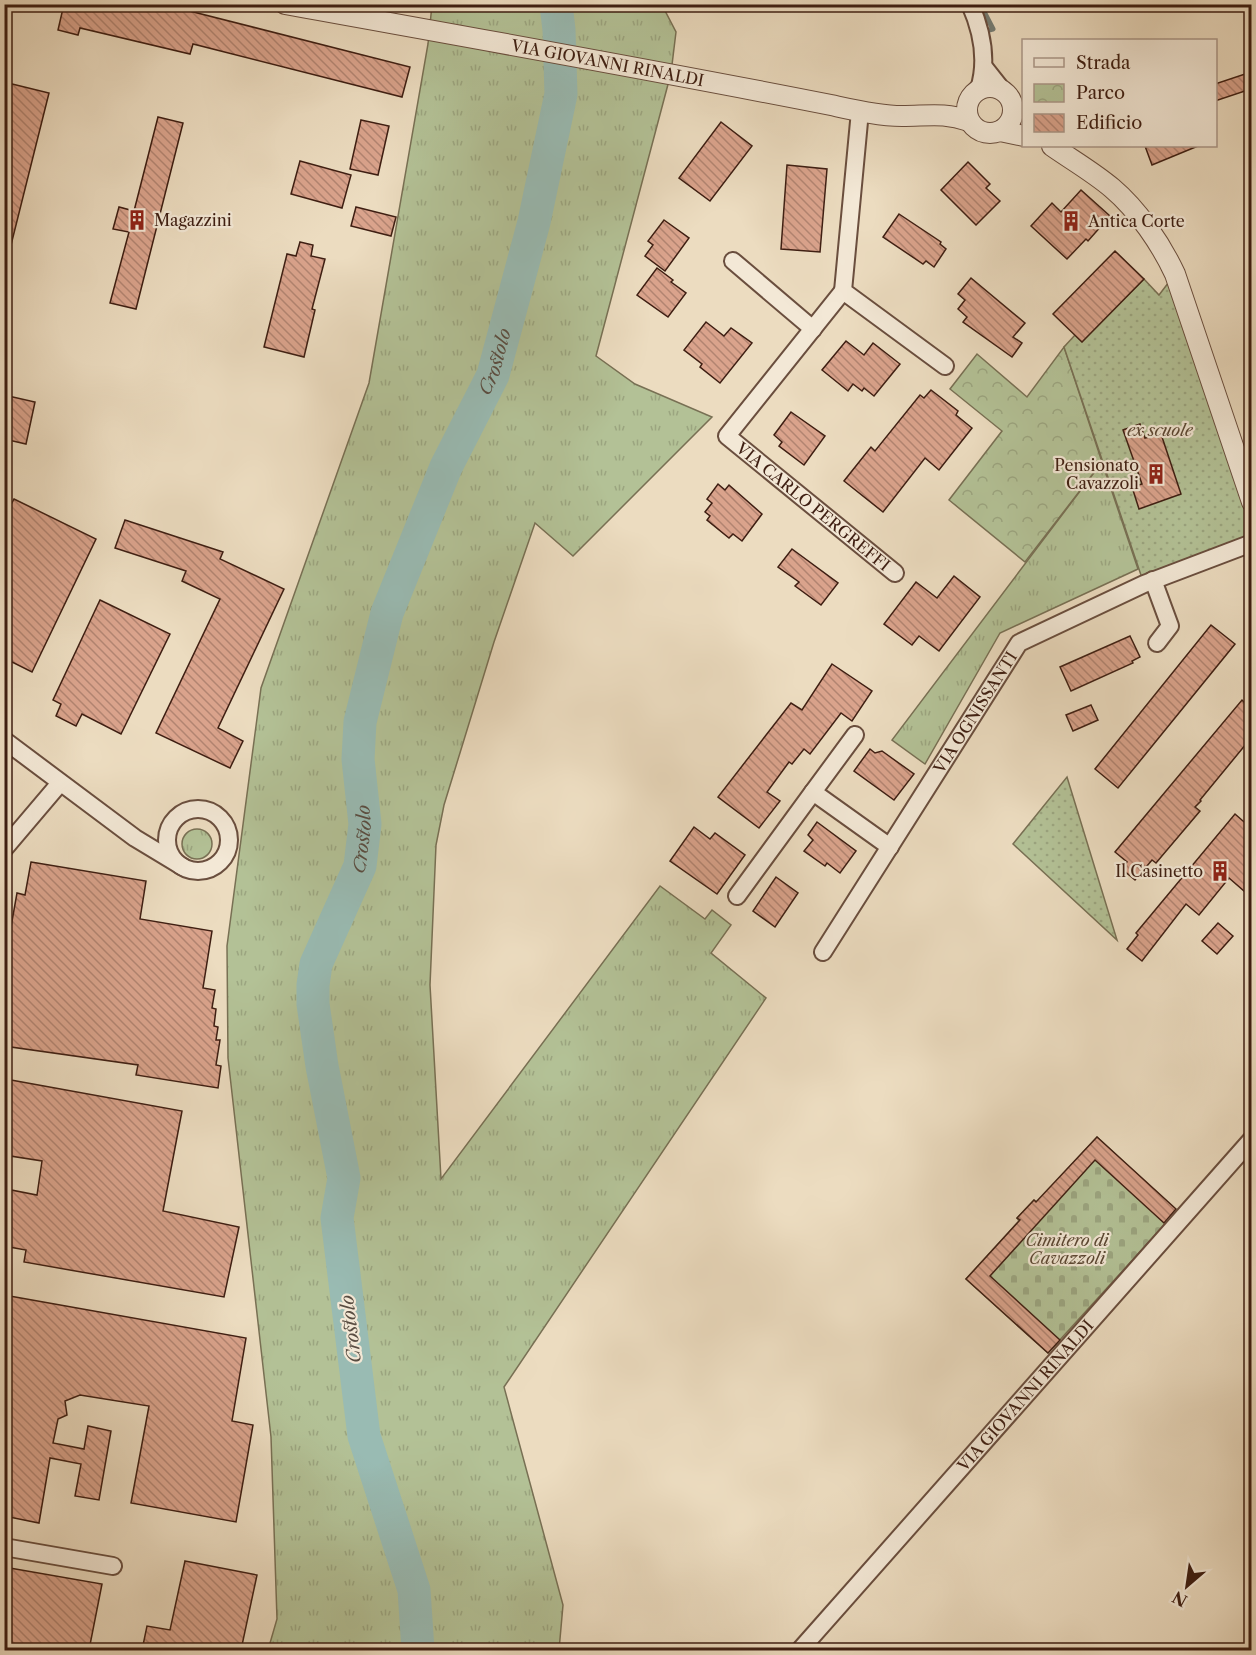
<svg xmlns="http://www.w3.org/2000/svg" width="1256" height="1655" font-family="'Libre Caslon Text',serif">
	<defs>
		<pattern id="grass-tufts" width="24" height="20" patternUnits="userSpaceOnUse" patternTransform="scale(1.5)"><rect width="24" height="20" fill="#b3c196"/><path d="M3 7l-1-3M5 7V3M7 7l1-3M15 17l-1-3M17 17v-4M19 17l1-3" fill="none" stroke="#9ba580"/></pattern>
		<pattern id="cemetery-stones" width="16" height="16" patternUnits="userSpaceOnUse" patternTransform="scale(1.5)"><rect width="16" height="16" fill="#b3c196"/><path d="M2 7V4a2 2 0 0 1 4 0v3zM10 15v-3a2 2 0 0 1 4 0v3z" fill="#9ba580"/></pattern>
		<pattern id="park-crowns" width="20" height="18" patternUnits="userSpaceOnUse" patternTransform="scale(1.5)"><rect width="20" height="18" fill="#b3c196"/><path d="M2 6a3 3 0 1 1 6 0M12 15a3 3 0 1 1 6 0" fill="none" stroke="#9ba580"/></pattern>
		<pattern id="garden-dots" width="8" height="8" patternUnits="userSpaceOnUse" patternTransform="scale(1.5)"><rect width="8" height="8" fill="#b3c196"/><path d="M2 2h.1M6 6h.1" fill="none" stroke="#9ba580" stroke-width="1.8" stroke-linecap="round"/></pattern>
		<pattern id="building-back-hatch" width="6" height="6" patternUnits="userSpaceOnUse" patternTransform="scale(1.5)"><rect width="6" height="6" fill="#daa38c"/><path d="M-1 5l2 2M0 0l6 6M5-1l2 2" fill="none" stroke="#b28471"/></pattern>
	</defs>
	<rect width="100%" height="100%" fill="#ecdcc0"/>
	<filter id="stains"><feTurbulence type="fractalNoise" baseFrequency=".00333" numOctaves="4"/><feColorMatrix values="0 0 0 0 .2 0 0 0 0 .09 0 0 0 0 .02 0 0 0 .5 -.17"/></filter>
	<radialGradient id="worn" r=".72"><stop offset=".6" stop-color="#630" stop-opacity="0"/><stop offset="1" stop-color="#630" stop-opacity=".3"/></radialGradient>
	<g fill="url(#grass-tufts)" stroke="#787054" stroke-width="1.5">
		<polygon points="432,5 662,5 676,32 671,73 596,356 635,384 712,417 573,556 535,523 494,642 444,805 436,845 430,985 441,1179 660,886 705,919 712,910 731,925 711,953 766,998 504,1387 563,1605 559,1650 268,1650 277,1619 271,1437 228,1058 227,946 261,688 369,383 428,44"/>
		<polygon points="1102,462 1138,569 1000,633 925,764 892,740"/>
		<circle cx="197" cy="844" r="15"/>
	</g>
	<polygon fill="url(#cemetery-stones)" stroke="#787054" stroke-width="1.5" points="1097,1137 1177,1211 1048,1353 966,1279 1019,1221 1017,1218 1034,1200 1037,1202"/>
	<polygon fill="url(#park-crowns)" stroke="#787054" stroke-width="1.5" points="1064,347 1102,462 1025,562 949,500 1002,431 950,389 977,354 1027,397"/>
	<g fill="url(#garden-dots)" stroke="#787054" stroke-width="1.5">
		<polygon points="1175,274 1251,502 1251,543 1144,584 1064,347 1075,335 1082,342 1144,279 1159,295"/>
		<polygon points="1067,777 1117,940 1013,844"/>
	</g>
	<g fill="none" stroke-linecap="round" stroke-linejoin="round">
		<polyline stroke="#757c73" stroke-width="5" points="980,4 993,29 989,30"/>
		<path stroke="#99bbb3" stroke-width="33" id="s1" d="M 418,1650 L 414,1590 L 364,1436 L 337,1218 L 344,1178 L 322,1066 L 313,1004 L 313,985 L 316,964 L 360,866 L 365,824 L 358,759 L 360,722 L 387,613 L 446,467 L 493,375 L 534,222 L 561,94 L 559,30 L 556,4"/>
	</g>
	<g fill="url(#building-back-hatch)" stroke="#3e1e12" stroke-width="1.5">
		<polygon points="64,4 162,4 410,67 402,97 193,44 190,54 80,28 78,35 58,30"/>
		<polygon points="1251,72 1251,89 1215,101 1215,84"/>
		<polygon points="4,82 49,93 10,249 4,249"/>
		<polygon points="158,117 183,123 136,309 110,303 129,232 113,229 119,207 134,211"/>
		<polygon points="361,120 389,126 378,175 350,169"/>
		<polygon points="721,122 752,146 710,201 679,178"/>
		<polygon points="1145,146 1198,146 1152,165"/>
		<polygon points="300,161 351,175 342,208 291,194"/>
		<polygon points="968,162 990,184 986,188 1000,201 976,225 941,190"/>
		<polygon points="787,165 827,169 820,252 781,249"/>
		<polygon points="1081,190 1110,216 1088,241 1086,239 1067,259 1031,226 1052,203 1061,212"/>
		<polygon points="356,207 396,217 391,236 351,226"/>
		<polygon points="899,214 941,242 940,244 946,249 934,267 926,261 923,264 883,237"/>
		<polygon points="664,220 689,238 665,271 645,256 653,245 648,241"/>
		<polygon points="300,242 313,245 311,256 325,259 312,309 315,310 304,357 264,347 287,254 296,256"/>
		<polygon points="1115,251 1144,279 1082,342 1053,314"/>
		<polygon points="657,268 673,280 671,282 686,293 668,317 637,295"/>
		<polygon points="971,278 1025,323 1013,337 1022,343 1012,357 963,322 967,317 958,309 965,300 958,294"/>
		<polygon points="706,322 724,336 731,328 752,343 720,383 700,367 702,364 684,350"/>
		<polygon points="846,341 864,355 873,343 900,364 874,396 864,388 862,391 853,384 848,391 822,370"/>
		<polygon points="931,390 958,411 956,415 972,428 939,470 925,458 883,512 844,481 871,447 875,451 920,395 924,398"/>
		<polygon points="4,395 35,402 26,444 4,439"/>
		<polygon points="791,412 825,436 804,465 779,446 782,442 774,435"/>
		<polygon points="1140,424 1145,438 1161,434 1181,494 1139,509 1132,487 1142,484 1123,430"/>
		<polygon points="718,484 725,490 729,485 762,514 742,541 733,534 729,538 707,520 710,516 705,512 712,503 707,499"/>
		<polygon points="14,499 96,539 32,672 4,658 4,518"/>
		<polygon points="125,520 223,552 220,559 284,589 218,728 243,741 230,768 156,733 220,599 182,581 186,571 115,548"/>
		<polygon points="792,549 838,583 821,605 795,586 799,582 778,567"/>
		<polygon points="954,576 980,597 939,651 919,636 912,645 884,624 916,582 937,598"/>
		<polygon points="100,600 170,634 121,734 82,714 76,726 56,716 61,704 53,700"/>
		<polygon points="1211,625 1235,644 1118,788 1095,769"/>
		<polygon points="1130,636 1140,657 1132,661 1133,663 1071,691 1060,667"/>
		<polygon points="832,664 872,691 852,721 841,713 810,754 804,749 792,764 789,762 767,792 780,801 759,828 718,797 791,703 802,710"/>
		<polygon points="1251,693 1251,738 1200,800 1201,801 1195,807 1200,811 1156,863 1152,860 1135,880 1122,869 1127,862 1115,852 1242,700 1244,702"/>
		<polygon points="1091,705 1098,720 1073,731 1066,715"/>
		<polygon points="870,749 875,753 882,751 914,774 894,800 854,771"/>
		<polygon points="1235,814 1251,828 1251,897 1229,878 1199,915 1186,904 1142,961 1127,949 1138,935 1136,933"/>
		<polygon points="817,822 856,851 840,873 827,863 825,866 804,851 813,840 808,835"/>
		<polygon points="694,827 710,839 715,833 745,855 717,894 670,861"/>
		<polygon points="31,862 146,881 140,919 212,931 203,988 215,990 212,1008 216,1009 214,1026 218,1027 216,1040 220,1040 216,1065 221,1066 218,1088 136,1075 138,1065 4,1046 4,966 17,893 25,895"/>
		<polygon points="776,877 798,893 775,927 753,911"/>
		<polygon points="1218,923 1233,936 1217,954 1202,941"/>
		<polygon points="11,1080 182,1111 163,1211 239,1227 224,1297 24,1262 26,1250 4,1246 4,1202 6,1189 37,1195 42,1161 4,1155 4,1096 8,1097"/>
		<polygon points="1097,1137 1176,1209 1164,1223 1095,1160 990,1276 1060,1340 1048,1353 966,1279 1020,1220 1017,1218 1034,1200 1036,1202"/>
		<polygon points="4,1295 246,1338 232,1421 253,1425 236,1522 131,1503 149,1406 80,1395 65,1401 67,1415 58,1419 53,1443 84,1449 88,1426 111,1431 99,1500 75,1496 81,1464 50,1458 39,1523 4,1516"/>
		<polygon points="185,1561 257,1575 241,1650 142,1650 147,1626 170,1630"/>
		<polygon points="4,1567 102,1584 89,1650 41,1650 4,1644"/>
	</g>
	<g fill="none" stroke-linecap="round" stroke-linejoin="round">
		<g stroke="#6a4e3e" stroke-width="20">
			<g id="minor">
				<path d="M 970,4 C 982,31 988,60 979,89"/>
				<polyline points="984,67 1003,91"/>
				<polyline points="860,111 843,291 945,366"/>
				<polyline points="733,261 813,329"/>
				<path id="s2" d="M 843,291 L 727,436 L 895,573"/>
				<polyline points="1153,580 1170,626 1157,643"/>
				<polyline points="4,740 135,838 183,867"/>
				<polyline points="813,792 855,735"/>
				<circle cx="198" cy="840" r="31"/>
				<polyline points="4,849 60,783"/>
				<polyline points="737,896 813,792 890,847"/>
				<path id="s3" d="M 823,952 L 1019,643 L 1144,584 L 1252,543"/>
				<polyline points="4,1547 113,1566"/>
				<path id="s4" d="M 800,1650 L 1252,1139"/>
			</g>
		</g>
		<g stroke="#6a4e3e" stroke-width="22">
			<g id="tertiary">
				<path id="s5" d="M 285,4 C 467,37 649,69 831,105 C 854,110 879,116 902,116 C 928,116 944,112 969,121"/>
				<circle cx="990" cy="110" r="23"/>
				<polyline points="1000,131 1024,136"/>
				<path d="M 1052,146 C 1072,160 1093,172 1112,188 C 1138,210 1161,244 1175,274 L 1252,502"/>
			</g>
		</g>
		<use href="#minor" stroke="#f3e8d6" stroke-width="16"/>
		<use href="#tertiary" stroke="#f3e8d6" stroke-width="20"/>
	</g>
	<defs>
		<g id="building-bare" transform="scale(1.62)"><path d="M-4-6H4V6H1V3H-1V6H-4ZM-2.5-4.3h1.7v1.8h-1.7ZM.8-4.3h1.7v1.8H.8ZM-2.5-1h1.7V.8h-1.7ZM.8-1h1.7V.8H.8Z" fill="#8f2418" stroke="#f3e8d6" stroke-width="2.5" paint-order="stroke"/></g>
	</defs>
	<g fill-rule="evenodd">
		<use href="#building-bare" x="137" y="220"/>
		<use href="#building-bare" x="1071" y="221"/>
		<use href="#building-bare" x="1156" y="474"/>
		<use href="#building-bare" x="1220" y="871"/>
	</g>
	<g text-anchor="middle" stroke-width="4.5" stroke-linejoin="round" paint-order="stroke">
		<g font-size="16" fill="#3e1e12" stroke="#f3e8d6">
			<text dy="6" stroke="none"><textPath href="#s5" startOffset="328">VIA GIOVANNI RINALDI</textPath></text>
			<text dy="6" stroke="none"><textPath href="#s2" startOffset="297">VIA CARLO PERGREFFI</textPath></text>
			<text dy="6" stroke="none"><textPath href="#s3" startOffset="284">VIA OGNISSANTI</textPath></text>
			<text dy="6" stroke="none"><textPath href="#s4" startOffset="340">VIA GIOVANNI RINALDI</textPath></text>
		</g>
		<g font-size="16" fill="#3e1e12" stroke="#f3e8d6" text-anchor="start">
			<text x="154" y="226">Magazzini</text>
			<text x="1088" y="227">Antica Corte</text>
			<text x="1139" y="471" text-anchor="end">Pensionato<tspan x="1139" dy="18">Cavazzoli</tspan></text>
			<text x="1203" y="877" text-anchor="end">Il Casinetto</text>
		</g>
		<g font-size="16" font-style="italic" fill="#5b4733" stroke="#f3e8d6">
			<text x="1160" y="436">ex scuole</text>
			<text x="1067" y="1246">Cimitero di<tspan x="1067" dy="18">Cavazzoli</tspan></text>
		</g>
		<g font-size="18" font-style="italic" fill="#594d42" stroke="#f3e8d6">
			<text dy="6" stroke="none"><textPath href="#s1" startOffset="1338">Crostolo</textPath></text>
			<text dy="6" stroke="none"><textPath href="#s1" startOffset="834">Crostolo</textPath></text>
			<text transform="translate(351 1329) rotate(-97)" y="6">Crostolo</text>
		</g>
	</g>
	<rect width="1256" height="1655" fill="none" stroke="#ecdcc0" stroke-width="24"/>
	<rect x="6" y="6" width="1244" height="1643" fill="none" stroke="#3e1e12" stroke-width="3"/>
	<rect x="12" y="12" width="1232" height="1631" fill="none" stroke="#3e1e12" stroke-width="1.5"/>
	<rect x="1022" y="39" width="195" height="108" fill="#f3e8d6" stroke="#ab9788" stroke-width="1.5"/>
	<rect x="1034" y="58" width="30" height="9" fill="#f3e8d6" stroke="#ab9788" stroke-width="1.5"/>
	<text x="1076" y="69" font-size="18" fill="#3e1e12">Strada</text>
	<rect x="1034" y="84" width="30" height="18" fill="url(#park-crowns)" stroke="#ab9788" stroke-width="1.5"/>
	<text x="1076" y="99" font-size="18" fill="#3e1e12">Parco</text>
	<rect x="1034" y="114" width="30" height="18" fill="url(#building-back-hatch)" stroke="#ab9788" stroke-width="1.5"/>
	<text x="1076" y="129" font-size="18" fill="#3e1e12">Edificio</text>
	<g transform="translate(1187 1586) rotate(209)" stroke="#f3e8d6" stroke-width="4.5" paint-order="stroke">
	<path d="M0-4.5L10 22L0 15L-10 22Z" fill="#3e1e12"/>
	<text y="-9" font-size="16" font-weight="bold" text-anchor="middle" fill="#3e1e12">N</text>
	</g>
	<rect width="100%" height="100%" filter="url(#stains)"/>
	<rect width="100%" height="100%" fill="url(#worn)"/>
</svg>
